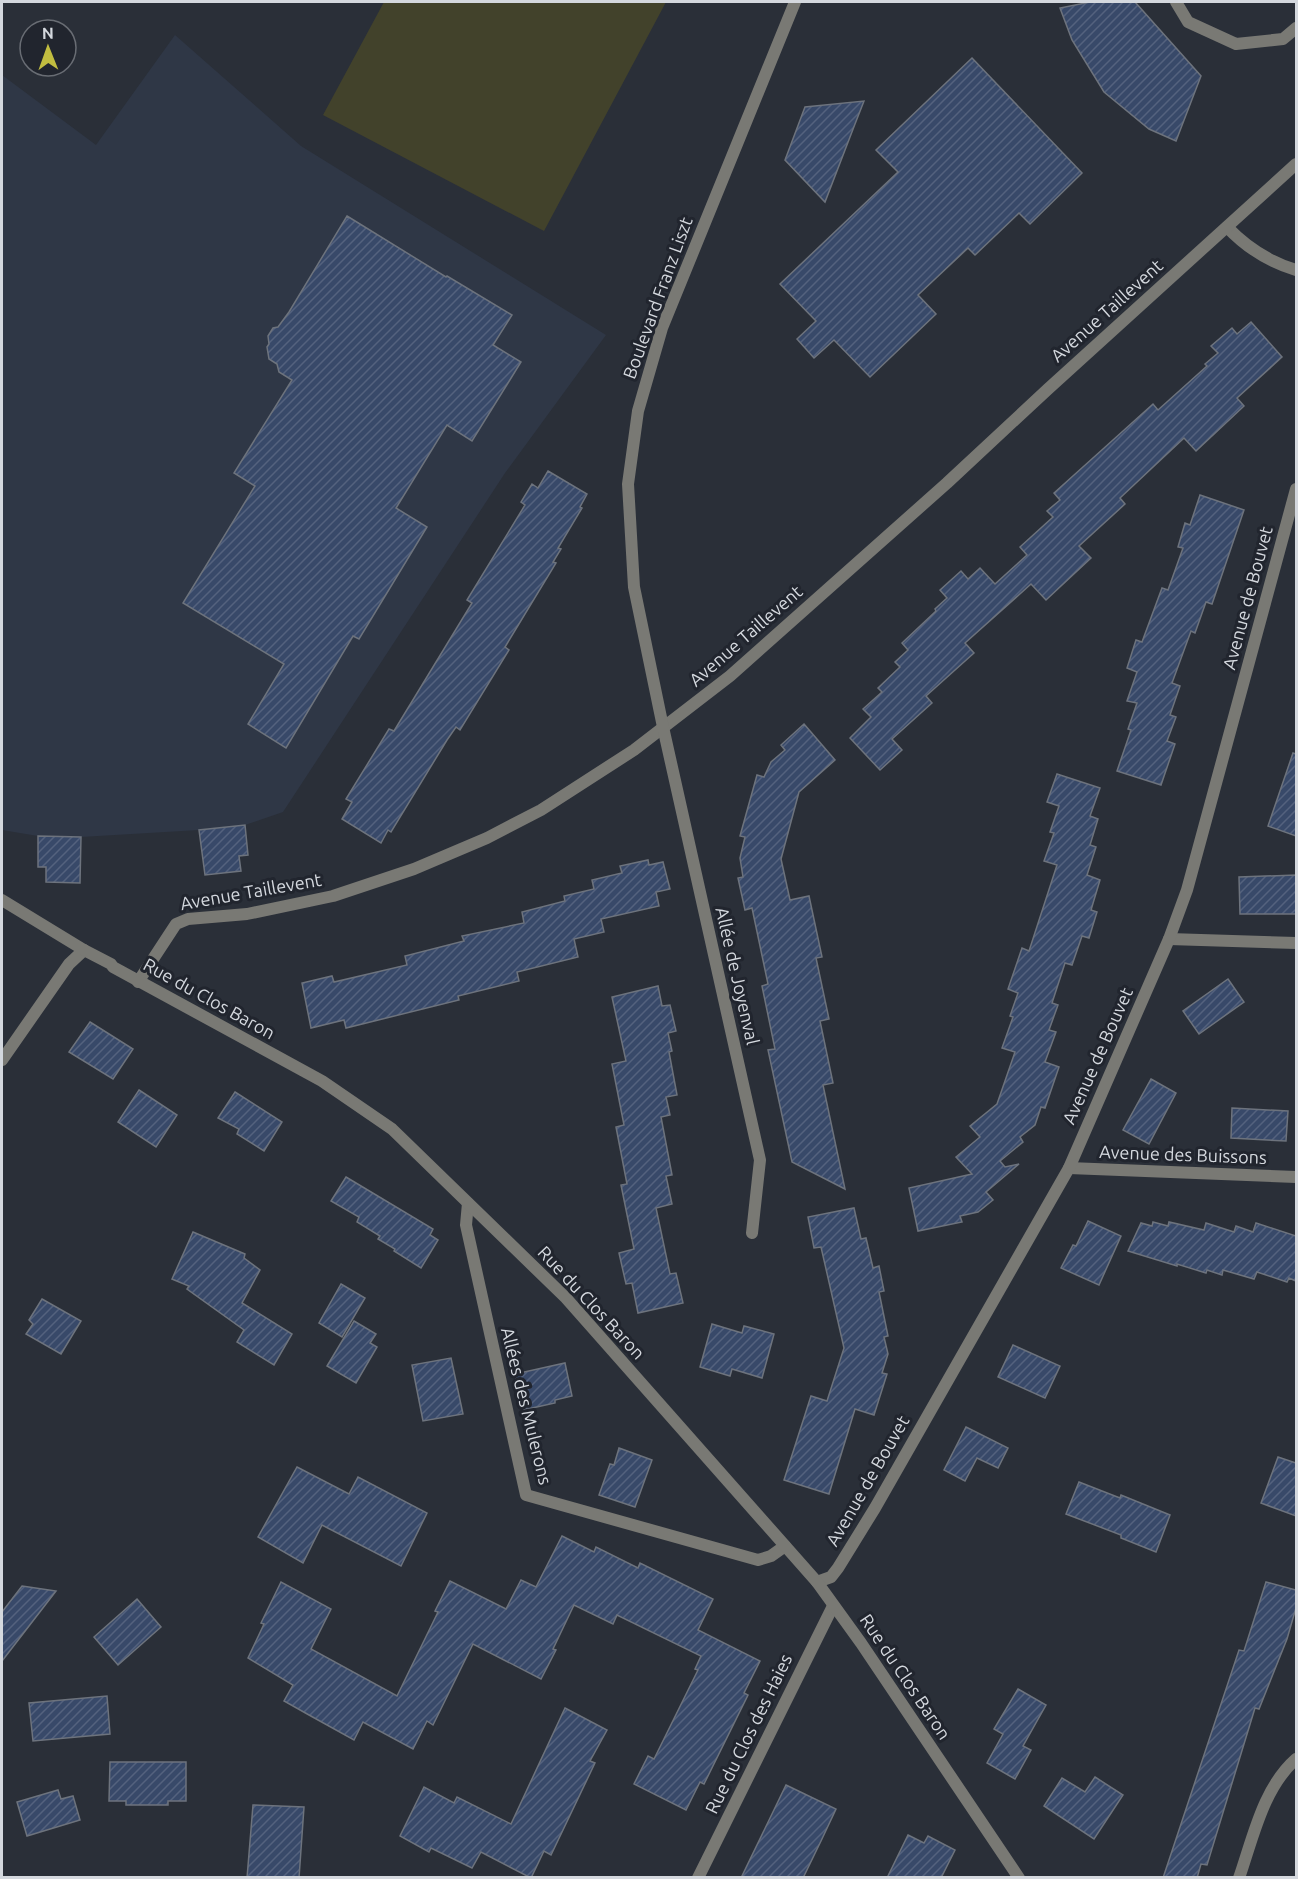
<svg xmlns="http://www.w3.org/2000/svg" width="1298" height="1879" font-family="Ubuntu,sans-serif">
	<defs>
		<pattern id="building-hatch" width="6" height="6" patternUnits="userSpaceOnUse" patternTransform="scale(1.5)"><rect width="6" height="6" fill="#384969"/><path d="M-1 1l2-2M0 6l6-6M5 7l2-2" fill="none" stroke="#54627e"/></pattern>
	</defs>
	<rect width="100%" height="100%" fill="#2a2f38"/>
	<polygon fill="#2f3746" points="175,35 301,146 606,335 505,473 283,812 245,825 199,830 81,837 38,836 2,830 2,75 96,145"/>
	<polygon fill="#42422b" points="384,2 666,2 544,231 323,115"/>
	<g fill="url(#building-hatch)" stroke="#6d737d" stroke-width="1.5">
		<polygon points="1090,2 1135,2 1201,76 1176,141 1149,129 1104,92 1072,40 1060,8"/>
		<polygon points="972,58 1082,173 1030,224 1019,213 975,255 968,248 918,295 936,314 870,377 834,340 814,358 797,339 816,321 780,284 898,172 876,150"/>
		<polygon points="864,101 855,124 825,202 785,160 805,107"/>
		<polygon points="347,216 446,277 447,276 512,315 493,345 521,362 472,441 447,425 396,508 427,527 359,639 353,636 286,748 248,724 284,664 183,603 255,486 234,473 292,380 279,372 277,364 269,359 267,347 269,344 268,336 273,328 278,327 289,312"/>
		<polygon points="1251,322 1282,357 1237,398 1244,406 1196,451 1184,438 1120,498 1125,504 1079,546 1091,558 1046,600 1031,584 965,643 974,653 926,696 932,703 892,739 902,750 880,770 850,738 871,717 863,709 882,692 878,688 900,667 895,662 908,650 902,643 936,611 935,609 947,598 940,590 961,571 968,579 980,568 995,584 1027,555 1020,547 1053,517 1047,511 1060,500 1054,493 1153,404 1158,410 1207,366 1205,364 1218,353 1211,346 1232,328 1237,334"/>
		<polygon points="548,471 587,494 580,507 582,508 558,548 561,549 553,562 556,563 505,647 509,650 460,730 456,727 447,740 391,832 388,830 381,843 342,819 352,802 346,799 389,729 394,731 472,603 467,600 525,505 521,502 532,484 538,488"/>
		<polygon points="1200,495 1244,510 1212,604 1206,602 1195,633 1191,631 1172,683 1180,686 1170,715 1176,717 1167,741 1175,744 1161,785 1117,771 1131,730 1128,729 1137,703 1127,701 1137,672 1127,668 1136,640 1142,642 1162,588 1168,590 1183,548 1178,547 1185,523 1190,525"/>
		<polygon points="804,724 835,760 799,792 781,859 790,900 809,896 822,957 816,958 829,1019 820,1021 833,1083 823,1085 845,1189 792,1162 768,1050 775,1049 762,986 768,984 752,908 745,910 738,878 743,877 740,858 745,837 740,836 757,775 764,777 771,762 785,750 781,745"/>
		<polygon points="1293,753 1296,754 1296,836 1268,826"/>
		<polygon points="1057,774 1100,788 1090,816 1098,819 1090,845 1096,847 1087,875 1100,880 1091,910 1097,912 1089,938 1082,936 1072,965 1065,963 1052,1003 1058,1005 1049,1030 1056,1032 1045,1062 1059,1067 1045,1108 1041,1107 1035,1125 1020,1137 1023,1142 1000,1161 1005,1167 1019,1164 986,1192 993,1200 978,1212 960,1216 962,1222 918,1231 909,1188 972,1174 956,1157 980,1137 970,1126 997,1104 1015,1052 1002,1048 1013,1017 1010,1016 1018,993 1008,989 1022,948 1029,951 1057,865 1044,861 1054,833 1050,832 1059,806 1047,802"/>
		<polygon points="245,825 248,855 239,856 241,871 205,875 199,830"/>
		<polygon points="38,836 81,837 80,883 46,882 46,867 38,867"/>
		<polygon points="648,860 649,865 663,862 670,889 656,892 659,906 601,919 604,932 574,939 578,957 517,972 519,981 458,996 459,1000 346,1028 344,1020 311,1028 302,983 332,976 334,982 407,965 405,956 464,941 462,936 524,923 522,912 565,901 564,896 594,889 592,880 622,873 620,866"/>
		<polygon points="1296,875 1296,914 1240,914 1239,877"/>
		<polygon points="1228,979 1244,1002 1199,1034 1183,1011"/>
		<polygon points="658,986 662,1006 670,1005 676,1031 668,1033 672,1051 669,1052 677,1095 666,1097 670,1115 661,1117 672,1175 666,1176 672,1204 656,1208 670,1274 676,1273 683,1303 638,1313 632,1283 626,1284 619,1253 634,1249 621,1185 627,1184 616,1127 624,1125 612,1064 626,1061 612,997"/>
		<polygon points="90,1022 133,1049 113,1079 69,1052"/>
		<polygon points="1151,1079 1176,1093 1149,1144 1123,1130"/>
		<polygon points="139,1090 177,1115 156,1147 118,1122"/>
		<polygon points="235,1092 282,1122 264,1151 237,1134 239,1129 218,1118"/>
		<polygon points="1232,1108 1288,1111 1286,1141 1231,1138"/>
		<polygon points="346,1177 433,1229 430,1235 438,1240 421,1268 394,1251 395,1249 378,1239 380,1236 357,1222 359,1217 331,1201"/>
		<polygon points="854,1208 861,1239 866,1238 873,1268 879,1266 884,1291 879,1292 888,1336 884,1337 888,1354 882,1373 887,1374 874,1415 855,1409 829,1494 784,1480 811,1396 827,1401 844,1348 821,1247 814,1248 808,1217"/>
		<polygon points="1088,1221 1121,1236 1099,1285 1061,1268 1073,1245 1076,1246"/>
		<polygon points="1153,1222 1168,1226 1169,1222 1204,1230 1206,1223 1234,1232 1236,1226 1253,1232 1256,1223 1296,1236 1296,1281 1289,1278 1287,1282 1257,1272 1254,1279 1223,1270 1222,1275 1207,1270 1206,1273 1177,1264 1177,1266 1128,1251 1141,1223 1152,1226"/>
		<polygon points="193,1232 245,1254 244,1258 260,1270 242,1303 292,1334 274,1365 237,1342 244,1330 187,1289 189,1286 172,1279"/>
		<polygon points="341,1284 365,1298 342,1337 319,1323"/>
		<polygon points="42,1299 81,1321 61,1354 26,1334 33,1324 29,1320"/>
		<polygon points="354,1321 376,1334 370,1343 377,1347 356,1383 327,1366"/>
		<polygon points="712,1324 742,1333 744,1326 774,1334 762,1378 732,1369 730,1376 700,1367"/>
		<polygon points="1013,1345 1060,1366 1045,1398 998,1377"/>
		<polygon points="451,1358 463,1414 423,1421 412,1365"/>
		<polygon points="565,1363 572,1396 555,1400 555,1403 523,1410 515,1374"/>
		<polygon points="966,1427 1008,1448 998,1468 977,1458 965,1481 944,1470"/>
		<polygon points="619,1448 652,1460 635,1507 599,1495 610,1464 614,1465"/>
		<polygon points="1278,1457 1296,1463 1296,1516 1261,1503"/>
		<polygon points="297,1467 349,1494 358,1477 427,1513 401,1566 322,1525 303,1563 258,1537"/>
		<polygon points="1079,1482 1120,1498 1121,1495 1170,1515 1156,1552 1121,1538 1121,1535 1066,1514"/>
		<polygon points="562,1536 594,1552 596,1547 638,1568 640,1563 713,1599 698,1630 760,1661 744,1693 748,1695 704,1784 700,1782 686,1810 634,1784 648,1756 654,1759 698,1670 695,1669 701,1656 617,1615 613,1624 574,1605 553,1649 556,1650 541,1679 473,1644 433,1725 427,1721 413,1749 363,1722 354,1740 309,1715 284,1701 293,1685 248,1658 264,1624 261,1623 281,1582 331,1609 311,1649 397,1696 438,1612 435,1611 450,1581 506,1609 521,1580 536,1587"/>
		<polygon points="1266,1582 1296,1590 1296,1608 1287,1639 1259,1709 1255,1708 1207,1865 1201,1864 1197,1878 1163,1878 1239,1650 1244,1651"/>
		<polygon points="22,1586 56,1591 2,1661 2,1612"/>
		<polygon points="137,1599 161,1627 118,1665 94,1637"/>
		<polygon points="1018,1689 1046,1705 1023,1746 1031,1750 1015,1779 987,1763 1003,1734 994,1729"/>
		<polygon points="107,1696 110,1734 33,1741 29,1703"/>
		<polygon points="565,1708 607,1730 590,1761 595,1763 551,1855 544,1851 531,1878 481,1852 472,1868 431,1848 429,1852 400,1836 424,1787 454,1803 457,1797 511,1824"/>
		<polygon points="110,1762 186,1762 186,1801 168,1801 168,1805 126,1805 126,1801 109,1801"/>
		<polygon points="1095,1777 1123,1795 1094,1839 1044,1806 1062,1778 1085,1792"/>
		<polygon points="786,1785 836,1809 821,1841 803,1878 741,1878"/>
		<polygon points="58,1790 61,1799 73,1796 80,1820 27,1836 17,1802"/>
		<polygon points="253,1805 304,1807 299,1878 247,1878"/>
		<polygon points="908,1835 924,1843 928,1836 955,1850 941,1878 887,1878"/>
	</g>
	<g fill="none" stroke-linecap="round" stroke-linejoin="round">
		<g stroke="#797974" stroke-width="12">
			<polyline points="1176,2 1188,22 1236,44 1283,39 1296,28"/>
			<path d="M 1227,227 C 1247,248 1269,262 1296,270"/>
			<polyline points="1169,939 1296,943"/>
			<polyline points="138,982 176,924 188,919 247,914 333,896 414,869 487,838 541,810 634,750 730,676 947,483 1048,389 1296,164"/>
			<polyline points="2,1060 69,964 84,950"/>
			<polyline points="1069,1168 1296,1177"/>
			<polyline points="468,1203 466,1225 526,1495 758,1560 771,1556 785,1546"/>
			<polyline points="752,1233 760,1160 663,727 634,587 628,484 638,411 662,328 795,2"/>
			<polyline points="817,1582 831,1577 838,1568 875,1508 1069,1168 1169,939 1187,890 1296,489"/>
			<polyline points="698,1878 833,1606"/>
			<path d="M 1239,1878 C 1253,1838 1263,1788 1296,1759"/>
		</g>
		<polyline stroke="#797974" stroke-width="12" points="2,900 84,950 111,964 113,967 322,1081 392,1129 566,1298 817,1582 861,1643 1019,1878"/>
	</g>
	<g text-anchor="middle" stroke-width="6" stroke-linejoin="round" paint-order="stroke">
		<g font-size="18" fill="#d4d8de" stroke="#21252e">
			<text transform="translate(658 298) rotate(-70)" y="6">Boulevard Franz Liszt</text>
			<text transform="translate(1107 311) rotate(-42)" y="6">Avenue Taillevent</text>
			<text transform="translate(1248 598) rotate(-75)" y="6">Avenue de Bouvet</text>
			<text transform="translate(746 636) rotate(-41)" y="6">Avenue Taillevent</text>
			<text transform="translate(251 892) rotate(-10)" y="6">Avenue Taillevent</text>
			<text transform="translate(737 976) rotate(77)" y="6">Allée de Joyenval</text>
			<text transform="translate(209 999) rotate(29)" y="6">Rue du Clos Baron</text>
			<text transform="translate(1098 1056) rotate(-66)" y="6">Avenue de Bouvet</text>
			<text transform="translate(1183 1155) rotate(2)" y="6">Avenue des Buissons</text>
			<text transform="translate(591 1303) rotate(47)" y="6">Rue du Clos Baron</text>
			<text transform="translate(526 1406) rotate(76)" y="6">Allées des Mulerons</text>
			<text transform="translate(868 1481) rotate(-60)" y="6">Avenue de Bouvet</text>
			<text transform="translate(905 1677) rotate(56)" y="6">Rue du Clos Baron</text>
			<text transform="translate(749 1734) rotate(-64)" y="6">Rue du Clos des Haies</text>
		</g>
	</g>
	<rect width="1298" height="1879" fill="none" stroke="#d4d8de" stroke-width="6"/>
	<g transform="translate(48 48) rotate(359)"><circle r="28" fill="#21252e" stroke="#696d74" stroke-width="1.5"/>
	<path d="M0-4.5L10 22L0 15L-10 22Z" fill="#c1bd40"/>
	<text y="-9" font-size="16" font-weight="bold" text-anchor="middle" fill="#d4d8de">N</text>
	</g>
</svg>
